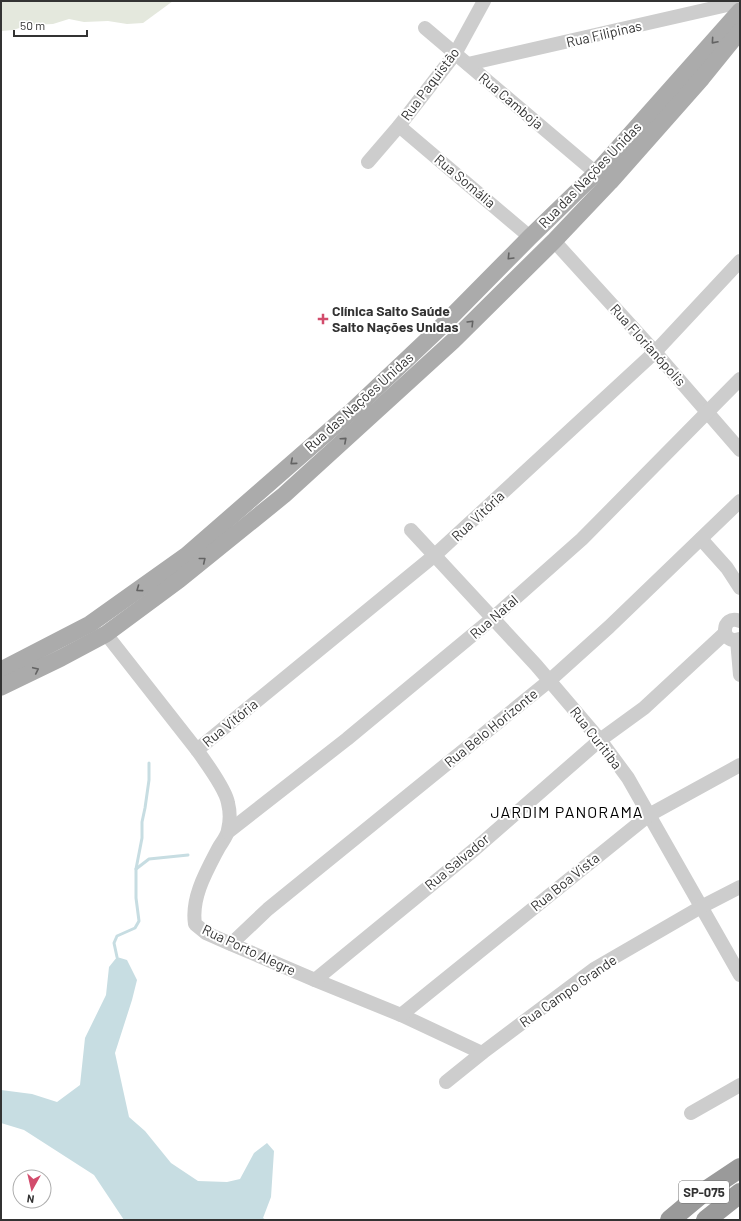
<svg xmlns="http://www.w3.org/2000/svg" width="741" height="1221" font-family="Barlow,sans-serif">
	<rect width="100%" height="100%" fill="#fff"/>
	<polygon fill="#e4e8dd" points="1,1 173,1 143,23 127,24 108,21 84,22 69,19 53,24 29,25 13,30 1,31"/>
	<polygon fill="#c7dde2" points="117,957 127,960 137,980 132,1000 115,1053 129,1117 145,1131 171,1163 198,1181 227,1182 240,1179 254,1153 267,1143 274,1151 271,1197 263,1218 266,1220 124,1220 94,1175 24,1130 1,1123 1,1090 32,1094 57,1102 80,1085 85,1038 106,995 109,967"/>
	<g fill="none" stroke-linecap="round" stroke-linejoin="round">
		<g stroke="#c7dde2" stroke-width="3">
			<polyline points="136,869 149,859 188,855"/>
			<polyline points="117,957 114,943 117,936 135,928 139,921 136,898 136,869 142,838 142,822 145,808 149,780 149,763"/>
		</g>
		<g stroke="#cdcdcd" stroke-width="14">
			<polyline points="425,28 596,173"/>
			<polyline points="468,64 740,2"/>
			<polyline points="399,126 530,237"/>
			<polyline points="368,162 399,126 455,54 484,1"/>
			<polyline points="554,241 655,352 740,450"/>
			<polyline points="411,530 536,665 600,740 628,778 740,975"/>
			<polyline points="701,539 727,568 740,588"/>
			<path d="M 740,621 C 721,613 719,646 740,639"/>
			<path d="M 106,634 L 197,750 C 205,761 226,790 228,803 C 230,811 230,822 228,830 C 227,837 221,843 218,849 C 206,872 191,898 195,924 L 206,933 L 231,944 L 315,980 L 401,1015 L 482,1053"/>
			<polyline points="737,640 740,675"/>
			<polyline points="197,750 435,555 655,352 740,261"/>
			<polyline points="228,832 347,739 493,618 582,539 740,379"/>
			<polyline points="231,944 268,909 549,681 609,627 740,501"/>
			<polyline points="315,980 475,849 600,740 644,708 725,633"/>
			<polyline points="401,1015 649,815 740,765"/>
			<polyline points="446,1082 482,1053 594,969 701,907 740,887"/>
			<polyline points="691,1113 740,1085"/>
		</g>
		<g stroke="#ababab" stroke-width="17">
			<polyline points="1,670 90,624 187,555 352,411 442,326 530,237 596,173 740,11"/>
			<polyline points="1,687 61,658 106,634 179,580 284,495 453,341 554,241 610,182 702,78 740,31"/>
		</g>
		<g stroke="#9a9a9a" stroke-width="20">
			<polyline points="670,1220 701,1194 740,1168"/>
			<polyline points="706,1220 740,1193"/>
		</g>
	</g>
	<defs><path id="oneway-chevron" d="M-2-3.5L2.5 0L-2 3.5" fill="none" stroke-width="1.6" stroke-linecap="round" stroke-linejoin="round"/></defs>
	<g stroke="#636363">
		<use href="#oneway-chevron" transform="translate(714 41) rotate(131)"/>
		<use href="#oneway-chevron" transform="translate(510 257) rotate(134)"/>
		<use href="#oneway-chevron" transform="translate(471 323) rotate(-45)"/>
		<use href="#oneway-chevron" transform="translate(344 440) rotate(-42)"/>
		<use href="#oneway-chevron" transform="translate(293 462) rotate(139)"/>
		<use href="#oneway-chevron" transform="translate(203 560) rotate(-39)"/>
		<use href="#oneway-chevron" transform="translate(139 589) rotate(144)"/>
		<use href="#oneway-chevron" transform="translate(36 670) rotate(-25)"/>
	</g>
	<path fill="#d24c6c" stroke="#fff" stroke-width="1.5" d="M321 313h4v4h4v4h-4v4h-4v-4h-4v-4h4z"/>
	<g text-anchor="middle" stroke-width="4" stroke-linejoin="round" paint-order="stroke">
		<rect fill="#fff" stroke="#707070" stroke-width="1" x="679" y="1181" width="50" height="22" rx="3"/>
		<g font-size="13" font-weight="bold" fill="#333">
			<text x="704" y="1197">SP-075</text>
		</g>
		<g font-size="14" fill="#333" stroke="#fff">
			<text transform="translate(604 34) rotate(-13)" y="5">Rua Filipinas</text>
			<text transform="translate(430 84) rotate(-53)" y="5">Rua Paquistão</text>
			<text transform="translate(511 101) rotate(40)" y="5">Rua Camboja</text>
			<text transform="translate(590 175) rotate(-46)" y="5">Rua das Nações Unidas</text>
			<text transform="translate(465 181) rotate(40)" y="5">Rua Somália</text>
			<text transform="translate(648 345) rotate(48)" y="5">Rua Florianópolis</text>
			<text transform="translate(359 402) rotate(-42)" y="5">Rua das Nações Unidas</text>
			<text transform="translate(478 516) rotate(-43)" y="5">Rua Vitória</text>
			<text transform="translate(494 617) rotate(-41)" y="5">Rua Natal</text>
			<text transform="translate(230 723) rotate(-39)" y="5">Rua Vitória</text>
			<text transform="translate(491 728) rotate(-39)" y="5">Rua Belo Horizonte</text>
			<text transform="translate(596 738) rotate(52)" y="5">Rua Curitiba</text>
			<text transform="translate(457 862) rotate(-40)" y="5">Rua Salvador</text>
			<text transform="translate(565 882) rotate(-39)" y="5">Rua Boa Vista</text>
			<text transform="translate(249 950) rotate(25)" y="5">Rua Porto Alegre</text>
			<text transform="translate(568 991) rotate(-35)" y="5">Rua Campo Grande</text>
		</g>
		<g font-size="14" font-weight="bold" fill="#333" stroke="#fff" text-anchor="start">
			<text x="332" y="316">Clínica Salto Saúde<tspan x="332" dy="16">Salto Nações Unidas</tspan></text>
		</g>
		<g font-size="16" letter-spacing="1" fill="#000" stroke="#fff">
			<text x="567" y="818">JARDIM PANORAMA</text>
		</g>
	</g>
	<rect width="741" height="1221" fill="none" stroke="#333333" stroke-width="4"/>
	<g transform="translate(32 1189) rotate(188)"><circle r="19" fill="#ffffff" stroke="#adadad"/>
	<path d="M0-3L7 15L0 10L-7 15Z" fill="#d24c6c"/>
	<text y="-6" font-size="11" font-weight="bold" text-anchor="middle" fill="#333333">N</text>
	</g>
	<path d="M14 30v6h73v-6" fill="none" stroke="#333333" stroke-width="2"/>
	<text x="20" y="30" font-size="12" fill="#333333" stroke="#ffffff" stroke-width="3" paint-order="stroke">50 m</text>
</svg>
